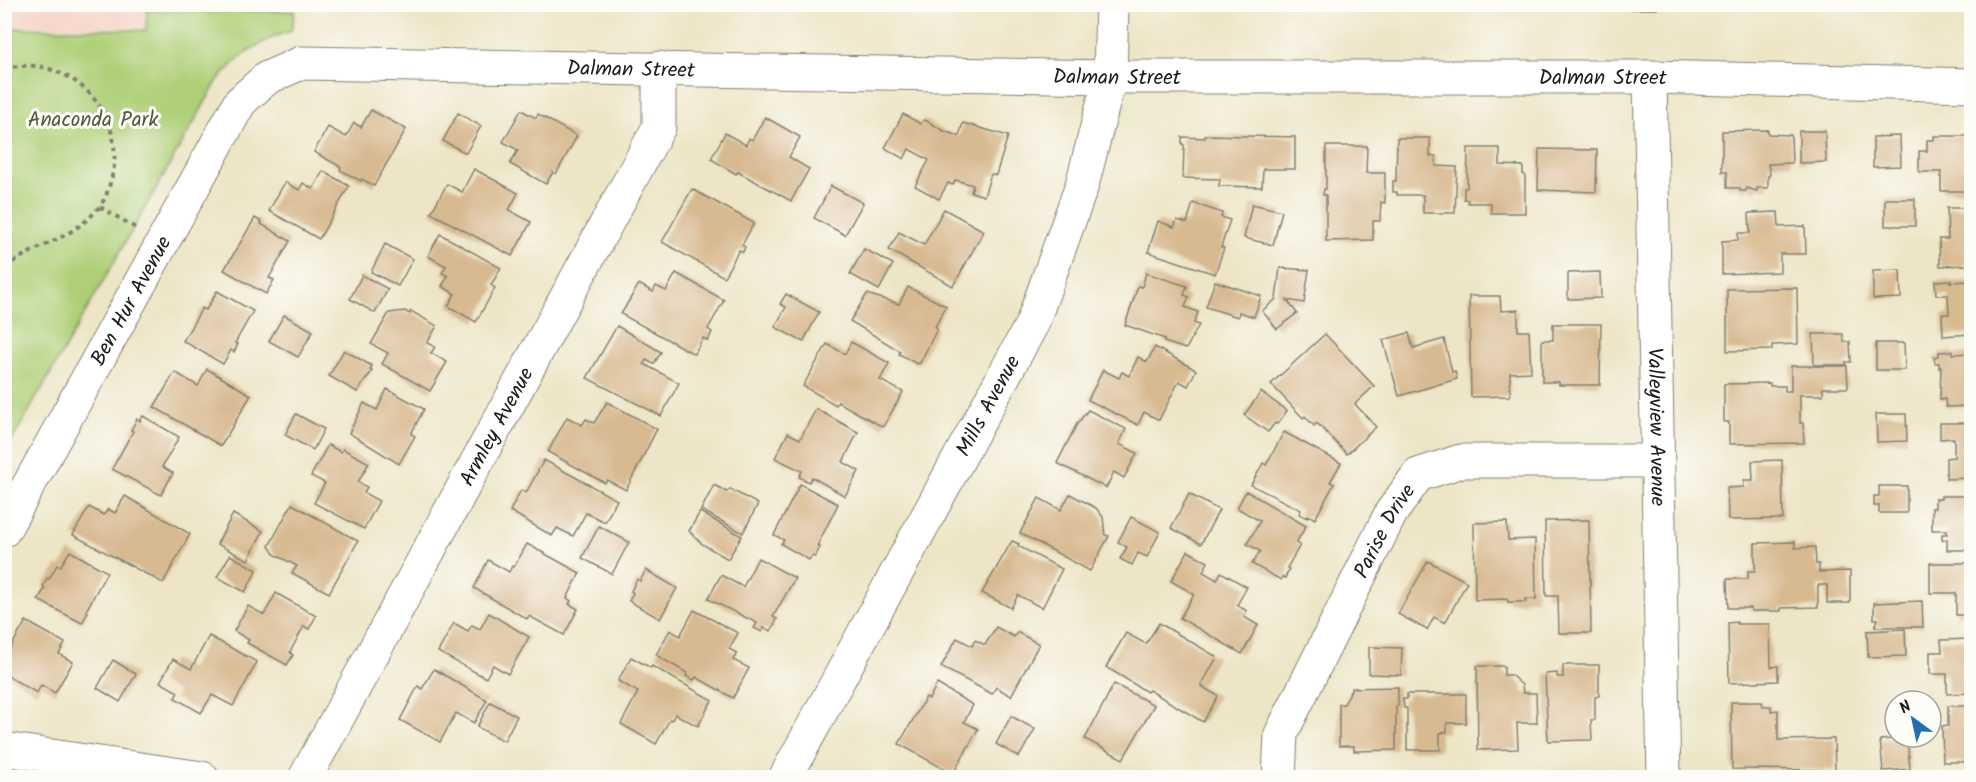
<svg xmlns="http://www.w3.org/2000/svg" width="1976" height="782" font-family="Kalam,sans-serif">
	<rect width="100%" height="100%" fill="#fdfcf7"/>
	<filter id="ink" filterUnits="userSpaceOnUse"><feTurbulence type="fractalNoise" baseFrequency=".0167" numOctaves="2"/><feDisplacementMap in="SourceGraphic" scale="12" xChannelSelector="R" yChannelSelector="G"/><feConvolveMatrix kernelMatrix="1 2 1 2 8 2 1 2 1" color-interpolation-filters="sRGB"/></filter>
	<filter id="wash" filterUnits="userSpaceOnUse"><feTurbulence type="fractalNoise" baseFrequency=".008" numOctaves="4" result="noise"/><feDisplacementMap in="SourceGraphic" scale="24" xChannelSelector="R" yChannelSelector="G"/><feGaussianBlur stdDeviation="1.35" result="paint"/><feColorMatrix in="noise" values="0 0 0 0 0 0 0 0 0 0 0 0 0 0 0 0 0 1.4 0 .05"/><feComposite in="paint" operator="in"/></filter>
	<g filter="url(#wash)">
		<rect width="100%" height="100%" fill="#ede5c6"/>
		<polygon fill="#f7d1c6" points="5,4 146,5 145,27 5,26"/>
		<path fill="#aecf77" stroke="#65764a" stroke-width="1.5" d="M 147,11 L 295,11 L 291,31 C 260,40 239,56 218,80 L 5,453 L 5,28 L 146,30 Z"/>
		<g id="blocks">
			<g fill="#d8ba91">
				<rect x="1629" y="4" width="28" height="5"/>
				<polygon points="1858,4 1887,4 1888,10 1875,10 1875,7 1858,7"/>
				<rect x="1927" y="4" width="45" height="4"/>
				<polygon points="371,110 406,129 374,186 362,179 361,181 340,170 341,167 314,152 328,127 346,137 354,123 361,127"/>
				<polygon points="521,110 536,118 538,114 577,136 556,174 553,172 546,184 510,164 518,150 503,142"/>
				<polygon points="458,113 481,126 466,153 443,141"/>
				<polygon points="903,114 921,124 923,120 927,121 944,131 959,136 963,123 1008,136 996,175 991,174 984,196 971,192 973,185 955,180 953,185 948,183 939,199 915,186 929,160 909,149 904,159 885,148"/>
				<polygon points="765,117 800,137 789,157 809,169 791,201 738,172 736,174 711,159 725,133 746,145 749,138 752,140"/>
				<polygon points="1768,130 1768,134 1791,135 1792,163 1768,164 1770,175 1768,176 1768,188 1757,188 1757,191 1746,188 1746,191 1740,191 1740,188 1727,188 1727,172 1722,172 1722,131"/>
				<polygon points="1799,131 1825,131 1826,162 1799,163"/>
				<polygon points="1205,135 1295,137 1295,169 1263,169 1262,187 1219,186 1220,179 1183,178 1184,145 1182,144 1182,137 1205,138"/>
				<polygon points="1900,136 1901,166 1873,167 1873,137"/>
				<polygon points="1934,136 1972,136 1972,191 1941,191 1941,172 1919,172 1919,151 1927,151 1927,140 1934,140"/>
				<polygon points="1397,138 1430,138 1430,156 1436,156 1436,166 1457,167 1455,213 1423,213 1423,195 1397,195 1397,192 1393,192 1393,181 1396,181"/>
				<polygon points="1326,146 1367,146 1366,173 1385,173 1385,203 1381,202 1380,221 1373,221 1373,240 1326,241 1326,195 1323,195 1324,189 1326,189"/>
				<polygon points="1468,148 1500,148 1500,165 1523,166 1523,174 1525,175 1525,213 1491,213 1491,203 1468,203 1468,200 1464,199 1464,188 1467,188"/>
				<polygon points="1539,149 1597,150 1596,192 1538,190"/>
				<polygon points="474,169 518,193 509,210 531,222 512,256 431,213 447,184 462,192"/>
				<polygon points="323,171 349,186 319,239 269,211 285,182 299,190 303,183 313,189"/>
				<polygon points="831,186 863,203 845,235 814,218"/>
				<polygon points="692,189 754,223 742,245 745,247 743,252 739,250 724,277 662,242"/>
				<rect x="1885" y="199" width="30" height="27"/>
				<polygon points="1193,203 1222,213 1221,217 1230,220 1221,247 1224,248 1215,274 1148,252 1158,221 1174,227 1177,220 1187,223"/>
				<polygon points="1252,204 1282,211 1273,245 1244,238"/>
				<polygon points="1947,208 1972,208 1972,265 1940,266 1939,239 1948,239"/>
				<polygon points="944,209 984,231 953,286 889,250 899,232 924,245"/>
				<polygon points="1778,212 1779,227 1805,226 1806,254 1780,254 1780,272 1722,274 1722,241 1738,240 1738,233 1750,233 1749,213"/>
				<polygon points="255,218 262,222 261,224 290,241 269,278 274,280 266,294 224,270"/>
				<polygon points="440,234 501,268 491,285 495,288 476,322 448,306 455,294 442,286 448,276 442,273 446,266 428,256"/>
				<polygon points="385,244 413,259 398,286 371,272"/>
				<polygon points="864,249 893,264 879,290 850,274"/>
				<polygon points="1280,268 1309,270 1304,303 1287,300 1297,313 1277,329 1262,311 1276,299"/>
				<polygon points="1900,270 1901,298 1873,299 1873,271"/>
				<polygon points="1600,272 1601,298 1568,299 1568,273"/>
				<polygon points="676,273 724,300 708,329 712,332 708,341 703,338 694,354 621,314 639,284 653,292 656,286 666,291"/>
				<polygon points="1146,273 1187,286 1184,295 1189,297 1185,307 1198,312 1194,323 1199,325 1186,349 1164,342 1165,339 1125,325 1138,286 1142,287"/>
				<polygon points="362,275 388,289 375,313 350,299"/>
				<polygon points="1951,280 1950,282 1972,281 1972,334 1943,336 1942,314 1949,314 1948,295 1936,295 1935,281"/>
				<polygon points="1215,281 1261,296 1254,317 1239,312 1238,317 1206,307"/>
				<polygon points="908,287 946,306 935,327 937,329 920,363 917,364 899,354 900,351 850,321 867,294 899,304"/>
				<polygon points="1797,288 1798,344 1772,345 1772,350 1727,351 1727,289"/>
				<polygon points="217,291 253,311 235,343 238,344 234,352 231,350 223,364 183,341 202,308 206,310"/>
				<polygon points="786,294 819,312 803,342 775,327 786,307 780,304"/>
				<polygon points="1469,296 1500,296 1501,311 1518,310 1518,331 1529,331 1531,372 1510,373 1510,396 1471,397"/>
				<polygon points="405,311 410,314 411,311 437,326 427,343 435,347 431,353 447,362 430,391 382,364 388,353 371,344 389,313"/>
				<polygon points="284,315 313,331 298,357 269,341"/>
				<polygon points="1553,324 1601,324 1600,385 1559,385 1559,382 1542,382 1542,340 1553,340"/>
				<polygon points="617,326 661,352 654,364 646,360 644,364 679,383 661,416 587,378"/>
				<polygon points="1409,333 1413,348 1444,339 1452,372 1455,371 1457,379 1399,396 1383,340"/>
				<polygon points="1325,334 1374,386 1355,404 1376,427 1347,454 1317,423 1314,426 1305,416 1303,418 1271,384"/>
				<polygon points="1813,334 1843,334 1844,342 1850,342 1851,362 1846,362 1846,365 1814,365"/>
				<polygon points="851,342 889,363 880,380 903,392 883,427 838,402 836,405 803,386 827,344 845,354"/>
				<polygon points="1876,343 1904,343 1905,370 1876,370"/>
				<polygon points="1155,347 1196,370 1188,386 1179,381 1159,420 1144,412 1138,425 1088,400 1103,370 1119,378 1122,372 1129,376 1138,357 1147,362"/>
				<polygon points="344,350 372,366 370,370 372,371 357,392 329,376"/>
				<polygon points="1953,351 1953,354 1972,353 1972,406 1946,407 1945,399 1940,400 1941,367 1939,368 1939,363 1935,363 1934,357 1939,356 1939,352"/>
				<polygon points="1791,366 1847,366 1848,388 1823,388 1823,395 1800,395 1800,423 1803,423 1804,443 1729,444 1729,422 1724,422 1724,384 1770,383 1770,386 1785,386 1785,391 1791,391"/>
				<polygon points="207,369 251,395 221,446 154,407 175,372 198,386"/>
				<polygon points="387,389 424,409 411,434 415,436 399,464 349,433 364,403 377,410"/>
				<polygon points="1261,392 1287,411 1277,424 1275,423 1268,432 1244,415"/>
				<polygon points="607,402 657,429 626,490 607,480 605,483 548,452 567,417 582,425 586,419 594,423"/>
				<polygon points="816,409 858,432 843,462 859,471 845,496 812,477 809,482 799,477 802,471 775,458 788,433 800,439"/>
				<polygon points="1088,410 1126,429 1119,444 1137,453 1124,478 1114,472 1106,488 1057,463 1077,424"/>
				<polygon points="296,414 324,429 313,450 285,435"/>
				<polygon points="1876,414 1906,414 1907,441 1877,442"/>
				<polygon points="143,416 179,437 162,467 173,473 161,495 112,469 133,431 131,430 137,419 140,421"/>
				<polygon points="1940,423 1972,423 1972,478 1946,479 1946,458 1954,457 1954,438 1940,439"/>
				<polygon points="1284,432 1341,463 1330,482 1334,484 1315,519 1308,515 1307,518 1299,514 1301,510 1251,485 1263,463 1266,465"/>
				<polygon points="328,445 341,452 343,449 369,463 358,482 367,487 364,493 379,501 364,529 314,503 325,483 311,476"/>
				<polygon points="544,460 617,500 605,522 586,513 573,536 557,528 552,536 510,511 521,490 526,493"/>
				<polygon points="1782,460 1783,519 1728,520 1727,488 1744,487 1744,480 1753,480 1752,461"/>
				<polygon points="800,484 838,504 817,546 820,547 815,557 812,556 809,560 781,544 784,540 774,535"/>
				<polygon points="714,485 727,492 730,489 758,504 743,533 701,510"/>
				<polygon points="1879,486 1907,486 1907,513 1879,513 1879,506 1874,506 1874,496 1879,496"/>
				<polygon points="1246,491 1306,526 1296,543 1300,545 1287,568 1289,569 1285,578 1282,577 1281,580 1252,564 1260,551 1247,544 1260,521 1237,508"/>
				<polygon points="1070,494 1096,508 1103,517 1105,535 1109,536 1090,571 1020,533 1039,498 1061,510"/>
				<polygon points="1189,494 1219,510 1201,544 1171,528"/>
				<polygon points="125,496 190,534 163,583 73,535 89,507 104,515 108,509 115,513"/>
				<polygon points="1941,496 1972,496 1972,550 1947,550 1947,539 1942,540 1942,534 1947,534 1947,530 1932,530 1932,508 1935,508 1935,499 1941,499"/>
				<polygon points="292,504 358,541 329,593 292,573 297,566 274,554 269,546"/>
				<polygon points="700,512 742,536 728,559 702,544 689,531"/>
				<polygon points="233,514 263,531 248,560 217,544"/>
				<polygon points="1131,517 1160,532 1147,557 1138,553 1132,565 1120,559 1127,547 1118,542"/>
				<polygon points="1589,520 1591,633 1559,633 1558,596 1546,596 1545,521"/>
				<polygon points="1507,522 1508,540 1535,539 1536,599 1525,599 1526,602 1508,602 1507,599 1475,600 1474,523"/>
				<polygon points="599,526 629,542 612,574 582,558"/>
				<polygon points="1012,541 1019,544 1018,546 1062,569 1042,608 1018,595 1011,608 982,593"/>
				<polygon points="1795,542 1795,548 1815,547 1816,564 1819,564 1819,572 1850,571 1850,603 1827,603 1827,585 1818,585 1818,607 1781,608 1781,611 1751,611 1751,608 1728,608 1727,579 1748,579 1748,571 1755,571 1755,543"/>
				<polygon points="527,544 580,573 567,598 571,601 569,604 578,609 564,635 529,616 527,619 474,588 488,560 509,572 512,566 514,567"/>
				<polygon points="70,551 107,572 86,611 88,612 82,623 38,600 45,588 43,587 47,578 49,579 57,565 60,567"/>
				<polygon points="1188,551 1208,562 1203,572 1217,580 1221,572 1247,587 1237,605 1247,611 1244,617 1258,625 1242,654 1180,618 1194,594 1171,581"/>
				<polygon points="230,555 257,570 245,592 217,577"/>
				<polygon points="758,558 795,578 773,617 777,619 771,631 764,628 762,632 754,628 757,623 708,599 721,575 743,587"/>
				<polygon points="1428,561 1467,582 1445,623 1434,617 1427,630 1398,614"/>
				<polygon points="1930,563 1972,563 1972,615 1956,615 1956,593 1930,593"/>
				<polygon points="646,570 677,588 660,619 629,601 633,593 631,591 637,579 640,581"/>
				<polygon points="276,593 316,616 309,629 304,626 290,652 293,655 287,665 247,643 249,640 234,631 248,606 264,615"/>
				<polygon points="1922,601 1923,627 1875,627 1878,619 1874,619 1874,603"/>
				<polygon points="694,610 738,633 729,649 737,653 733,660 749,668 733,698 696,677 694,680 686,676 687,673 656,655 670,630 680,636"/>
				<polygon points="489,613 529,637 508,674 493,665 486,678 438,652 454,623 468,631 472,625 480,629"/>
				<polygon points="26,621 65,643 59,654 73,662 55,693 41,685 37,693 4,674 4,659"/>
				<polygon points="1737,622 1737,624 1770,624 1771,667 1778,666 1778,681 1729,683 1728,623"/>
				<polygon points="1159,623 1217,657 1201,686 1218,696 1203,722 1149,690 1147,692 1106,667 1126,633 1146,644"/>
				<polygon points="996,627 1014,637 1017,632 1039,644 1011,696 996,687 992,694 941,667 957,638 972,646 975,640 985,645"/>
				<polygon points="1905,629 1906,656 1868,657 1867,631"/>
				<polygon points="209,636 257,662 233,706 212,695 201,713 175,698 178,692 160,682 173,659 191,669"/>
				<polygon points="1972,639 1972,693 1947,694 1947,674 1930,674 1930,652 1942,652 1941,640"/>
				<polygon points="1369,647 1402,648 1401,675 1369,674"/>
				<polygon points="631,657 651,668 652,666 712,700 698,726 675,714 672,720 670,719 656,744 621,724 638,692 618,681"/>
				<polygon points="113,660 136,674 120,702 97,688"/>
				<polygon points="1563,665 1599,665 1599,696 1595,697 1595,720 1591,720 1592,740 1548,741 1545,674 1557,673 1557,677 1563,677"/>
				<polygon points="1477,666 1504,666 1504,675 1511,675 1522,685 1523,693 1536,693 1537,723 1517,723 1518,749 1478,750"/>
				<polygon points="434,669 487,700 474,723 456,713 440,742 400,720 418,686 422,689"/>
				<polygon points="937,684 973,705 964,722 978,729 953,774 899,744 926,697 929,699"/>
				<polygon points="1114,684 1154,705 1123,759 1085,739"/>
				<polygon points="1398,687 1398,706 1396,706 1396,750 1354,751 1354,746 1339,746 1339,704 1344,704 1352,688"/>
				<polygon points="1407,694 1466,694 1466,723 1447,723 1447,732 1440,733 1440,750 1407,750 1407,708 1404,708 1403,699 1407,699"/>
				<polygon points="490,702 517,716 504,741 477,727"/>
				<polygon points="1731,702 1762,702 1763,706 1771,706 1771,711 1778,710 1778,740 1834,739 1835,770 1732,769"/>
				<polygon points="1948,706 1972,706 1972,762 1943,762 1942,726 1948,726"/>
				<polygon points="1011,716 1035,729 1019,757 996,744"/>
				<polygon points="1907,738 1910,769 1883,771 1880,740"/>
			</g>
		</g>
	</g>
	<g filter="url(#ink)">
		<use href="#blocks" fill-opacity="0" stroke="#848071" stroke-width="1.5"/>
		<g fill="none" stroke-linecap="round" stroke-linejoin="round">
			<g stroke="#848071" stroke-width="35">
				<g id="minor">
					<path id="s1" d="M 1650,77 L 1664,778"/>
					<path id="s2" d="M 4,530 L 240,102 L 267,78 L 301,63 L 1110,77 L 1650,77 L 1972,85"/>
					<polyline points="4,749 202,778"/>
					<path id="s3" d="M 305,778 L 659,127 L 659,68"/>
					<path id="s4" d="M 785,778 L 1032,324 L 1082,185 L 1110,77 L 1112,4"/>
					<path id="s5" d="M 1279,778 L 1281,734 L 1391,513 L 1418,475 L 1461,461 L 1658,461"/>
				</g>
			</g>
			<g stroke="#848071" stroke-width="4" stroke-dasharray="4.5 4.5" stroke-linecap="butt">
				<path d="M 4,68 C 18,66 33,64 46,68 C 92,80 122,125 113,172 C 110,184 107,197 100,206 C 76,238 35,245 4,268"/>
				<polyline points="100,207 136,228"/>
			</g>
			<use href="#minor" stroke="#fff" stroke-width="33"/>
		</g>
	</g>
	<g text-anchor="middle" stroke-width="6" stroke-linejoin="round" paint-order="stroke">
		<g font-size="21" fill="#1c1c1c" stroke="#fdfcf7">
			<text dy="7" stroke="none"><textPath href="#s2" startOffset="892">Dalman Street</textPath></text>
			<text dy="7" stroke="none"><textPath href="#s2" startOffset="1378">Dalman Street</textPath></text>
			<text dy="7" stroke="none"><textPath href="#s2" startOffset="1864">Dalman Street</textPath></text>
			<text dy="7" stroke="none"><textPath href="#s2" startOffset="262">Ben Hur Avenue</textPath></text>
			<text dy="7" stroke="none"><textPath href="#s4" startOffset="424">Mills Avenue</textPath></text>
			<text dy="7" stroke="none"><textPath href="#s3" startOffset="400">Armley Avenue</textPath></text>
			<text dy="7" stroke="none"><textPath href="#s1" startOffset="350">Valleyview Avenue</textPath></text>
			<text dy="7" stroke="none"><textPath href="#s5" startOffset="272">Parise Drive</textPath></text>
		</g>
		<g font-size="21" fill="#4f5b3c" stroke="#fdfcf7">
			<text x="93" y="126">Anaconda Park</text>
		</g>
	</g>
	<rect width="1976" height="782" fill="none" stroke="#fdfcf7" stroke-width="24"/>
	<g transform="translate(1913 719) rotate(327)"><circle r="28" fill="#fdfcf7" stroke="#a3a29f" stroke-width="1.5"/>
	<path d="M0-4.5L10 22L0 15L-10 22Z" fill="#1f6fb2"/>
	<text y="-9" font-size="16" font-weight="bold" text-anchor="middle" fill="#1c1c1c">N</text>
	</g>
</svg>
